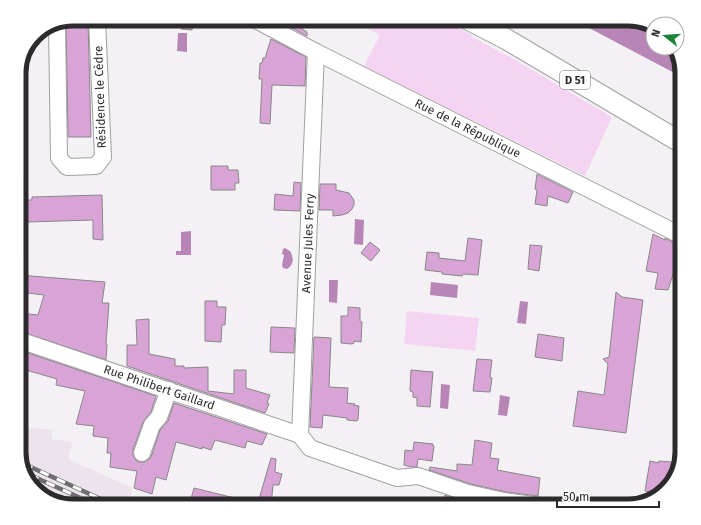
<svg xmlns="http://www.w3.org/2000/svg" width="701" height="525" font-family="'Fira Sans',sans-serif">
	<rect width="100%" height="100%" fill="#f4f1f4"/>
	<polygon fill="#ede3ec" points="19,426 52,430 52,439 72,442 68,459 133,488 130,499 146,506 73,506 40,495 19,455"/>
	<g fill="#f5d4f3">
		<polygon points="350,19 440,19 472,35 472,37 510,57 612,117 585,176 364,66 380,35"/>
		<polygon points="407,311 479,318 475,351 404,344"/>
	</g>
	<g fill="#b886b6">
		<polygon points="572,19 628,19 653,28 653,48 675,48 682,77"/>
		<polygon points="178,33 187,33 187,52 177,51"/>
		<polygon points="355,219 364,220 363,245 354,244"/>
		<polygon points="191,231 191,255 176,255 176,251 181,251 181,232"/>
		<path d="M 285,248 L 290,251 C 294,258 294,265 287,269 L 283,268 L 282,265 L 284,255 L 282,254 L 283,249 Z"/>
		<polygon points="329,280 338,280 337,303 329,302"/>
		<polygon points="431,282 458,285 457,298 430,295"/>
		<polygon points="520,301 528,302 526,324 517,323"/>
		<polygon points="441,384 450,385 448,409 440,408"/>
		<polygon points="500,395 510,397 507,416 498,415"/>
	</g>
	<g fill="#d7a4d5" stroke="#8a878a">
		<polygon points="72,19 88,19 91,137 68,137 66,22"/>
		<polygon points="181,19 194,19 192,30 181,29"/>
		<polygon points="278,19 300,19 297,26 307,32 307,36 277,20"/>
		<polygon points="271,39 306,57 305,86 272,85 270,124 260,123 262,79 259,79 260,63 262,63 263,58 265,58"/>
		<polygon points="211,166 228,166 228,170 238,170 239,183 235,183 235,190 211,190"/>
		<polygon points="537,174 573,192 568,203 548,196 547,206 535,204 537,190 535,189"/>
		<polygon points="294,182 301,183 300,211 274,210 275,194 293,196"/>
		<polygon points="320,184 336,184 336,190 349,193 354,200 354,205 352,209 348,213 342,215 333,216 333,210 319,210"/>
		<polygon points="102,195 103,240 93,239 93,220 27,222 26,200 32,200 32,197"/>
		<polygon points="653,234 665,240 665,238 682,247 668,290 655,289 658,273 646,271"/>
		<polygon points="468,238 482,240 478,275 463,274 462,276 442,274 442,272 425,270 427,252 439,253 439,258 465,261"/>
		<polygon points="370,242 380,250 371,261 361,253"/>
		<polygon points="530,245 542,246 539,271 528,269"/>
		<polygon points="19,275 105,282 102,303 109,303 106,344 107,344 106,360 19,331 19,313 38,315 44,295 19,292"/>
		<polygon points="616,292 622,297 643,300 626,433 573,426 578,391 604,395 608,364 603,359 609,357"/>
		<polygon points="205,301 217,301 217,307 226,307 225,325 222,325 221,342 205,341"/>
		<polygon points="348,307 360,308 360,321 362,322 361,342 354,341 354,343 352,344 341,343 341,316 348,316"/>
		<polygon points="149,319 149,354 175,359 175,366 184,366 184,368 208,367 208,391 234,394 234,370 246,370 246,388 270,395 267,403 269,404 265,413 127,366 127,345 137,345 136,320"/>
		<polygon points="271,327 295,328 294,353 270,352"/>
		<polygon points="538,334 564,338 562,361 535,357"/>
		<polygon points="314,337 331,338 329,387 348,388 347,403 355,404 354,405 359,406 358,419 357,421 347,420 347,418 323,415 322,428 310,427"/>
		<polygon points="19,350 156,396 151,412 143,422 133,450 133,455 135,459 138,462 144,462 148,460 151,457 160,430 168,421 174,403 267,434 262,445 247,441 245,448 215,440 211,450 202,447 202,449 176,442 166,480 156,477 152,494 134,488 137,471 110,467 111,453 107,453 108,438 93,436 94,426 76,424 85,391 56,385 57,379 19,368"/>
		<polygon points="477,359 492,360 490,377 492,378 490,392 473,391"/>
		<polygon points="411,370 433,372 430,407 417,406 417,398 413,397 413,392 410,391"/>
		<polygon points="475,440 492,443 490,458 499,459 497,470 540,478 538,496 506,492 471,484 429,470 430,467 457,471 457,464 472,465"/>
		<polygon points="414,442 433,444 433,446 434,446 432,461 418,459 417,467 411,467 404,465 405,450 413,451"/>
		<polygon points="271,458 276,459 275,472 282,474 279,485 273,485 271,506 257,506"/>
		<polygon points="650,461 659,463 659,461 672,462 675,464 675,467 677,467 671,485 655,498 650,492 645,491"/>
		<polygon points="194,488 251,502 251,506 189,506"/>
		<polygon points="445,495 456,499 455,506 443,506"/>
	</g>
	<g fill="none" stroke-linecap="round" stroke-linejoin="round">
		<g stroke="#a29fa2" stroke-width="18">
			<g id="minor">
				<path id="s1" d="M 254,19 L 316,52 L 682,236"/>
				<polyline points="57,25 59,158 67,167 96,166 103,157 97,19"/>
				<path id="s2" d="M 19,340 L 300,435"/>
				<path id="s3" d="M 300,435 L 316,52"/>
				<polyline points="300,435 310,448 397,478 418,476 468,493 504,501 541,506"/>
				<polyline points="142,453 152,425 159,417 169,390"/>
			</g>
		</g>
		<g stroke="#a29fa2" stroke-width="22">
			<polyline id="major" points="467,19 506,39 682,143"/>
		</g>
		<use href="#minor" stroke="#fff" stroke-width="16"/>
		<use href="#major" stroke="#fff" stroke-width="20"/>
		<g stroke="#6f6d6f" stroke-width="4.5">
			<g id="rail">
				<polyline points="24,464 116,506"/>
				<polyline points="30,475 98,506"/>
				<polyline points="36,487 79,506"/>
			</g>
		</g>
		<use href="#rail" stroke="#fff" stroke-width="3" stroke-dasharray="9" stroke-linecap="butt"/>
	</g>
	<g text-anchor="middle" stroke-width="3" stroke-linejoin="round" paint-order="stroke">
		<rect fill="#fff" stroke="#6b6a6b" stroke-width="1" x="560" y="71" width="30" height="18" rx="3"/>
		<g font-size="11" font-weight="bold" fill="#2c2a2c">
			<text x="575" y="84">D 51</text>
		</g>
		<g font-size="12" fill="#2c2a2c" stroke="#fff">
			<text transform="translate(100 97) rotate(-92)" y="4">Résidence le Cèdre</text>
			<text dy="4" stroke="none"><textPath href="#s1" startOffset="240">Rue de la République</textPath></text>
			<text dy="4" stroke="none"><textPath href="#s3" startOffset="192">Avenue Jules Ferry</textPath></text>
			<text dy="4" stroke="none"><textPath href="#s2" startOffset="148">Rue Philibert Gaillard</textPath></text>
		</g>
	</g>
	<path d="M0 0H701V525H0ZM73 26H628A47 47 0 0 1 675 73V452A47 47 0 0 1 628 499H73A47 47 0 0 1 26 452V73A47 47 0 0 1 73 26Z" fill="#fff" fill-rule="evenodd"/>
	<path fill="none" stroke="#2c2a2c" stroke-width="5" d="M73 26H628A47 47 0 0 1 675 73V452A47 47 0 0 1 628 499H73A47 47 0 0 1 26 452V73A47 47 0 0 1 73 26Z"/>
	<g transform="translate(665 36) rotate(287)"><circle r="19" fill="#ffffff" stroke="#abaaab"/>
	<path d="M0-3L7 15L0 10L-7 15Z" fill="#1c8338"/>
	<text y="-6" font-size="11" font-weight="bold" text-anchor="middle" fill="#2c2a2c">N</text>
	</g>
	<path d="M557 501v6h102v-6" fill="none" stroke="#2c2a2c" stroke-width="2"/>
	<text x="563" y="501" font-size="12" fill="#2c2a2c" stroke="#ffffff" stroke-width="3" paint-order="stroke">50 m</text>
</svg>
